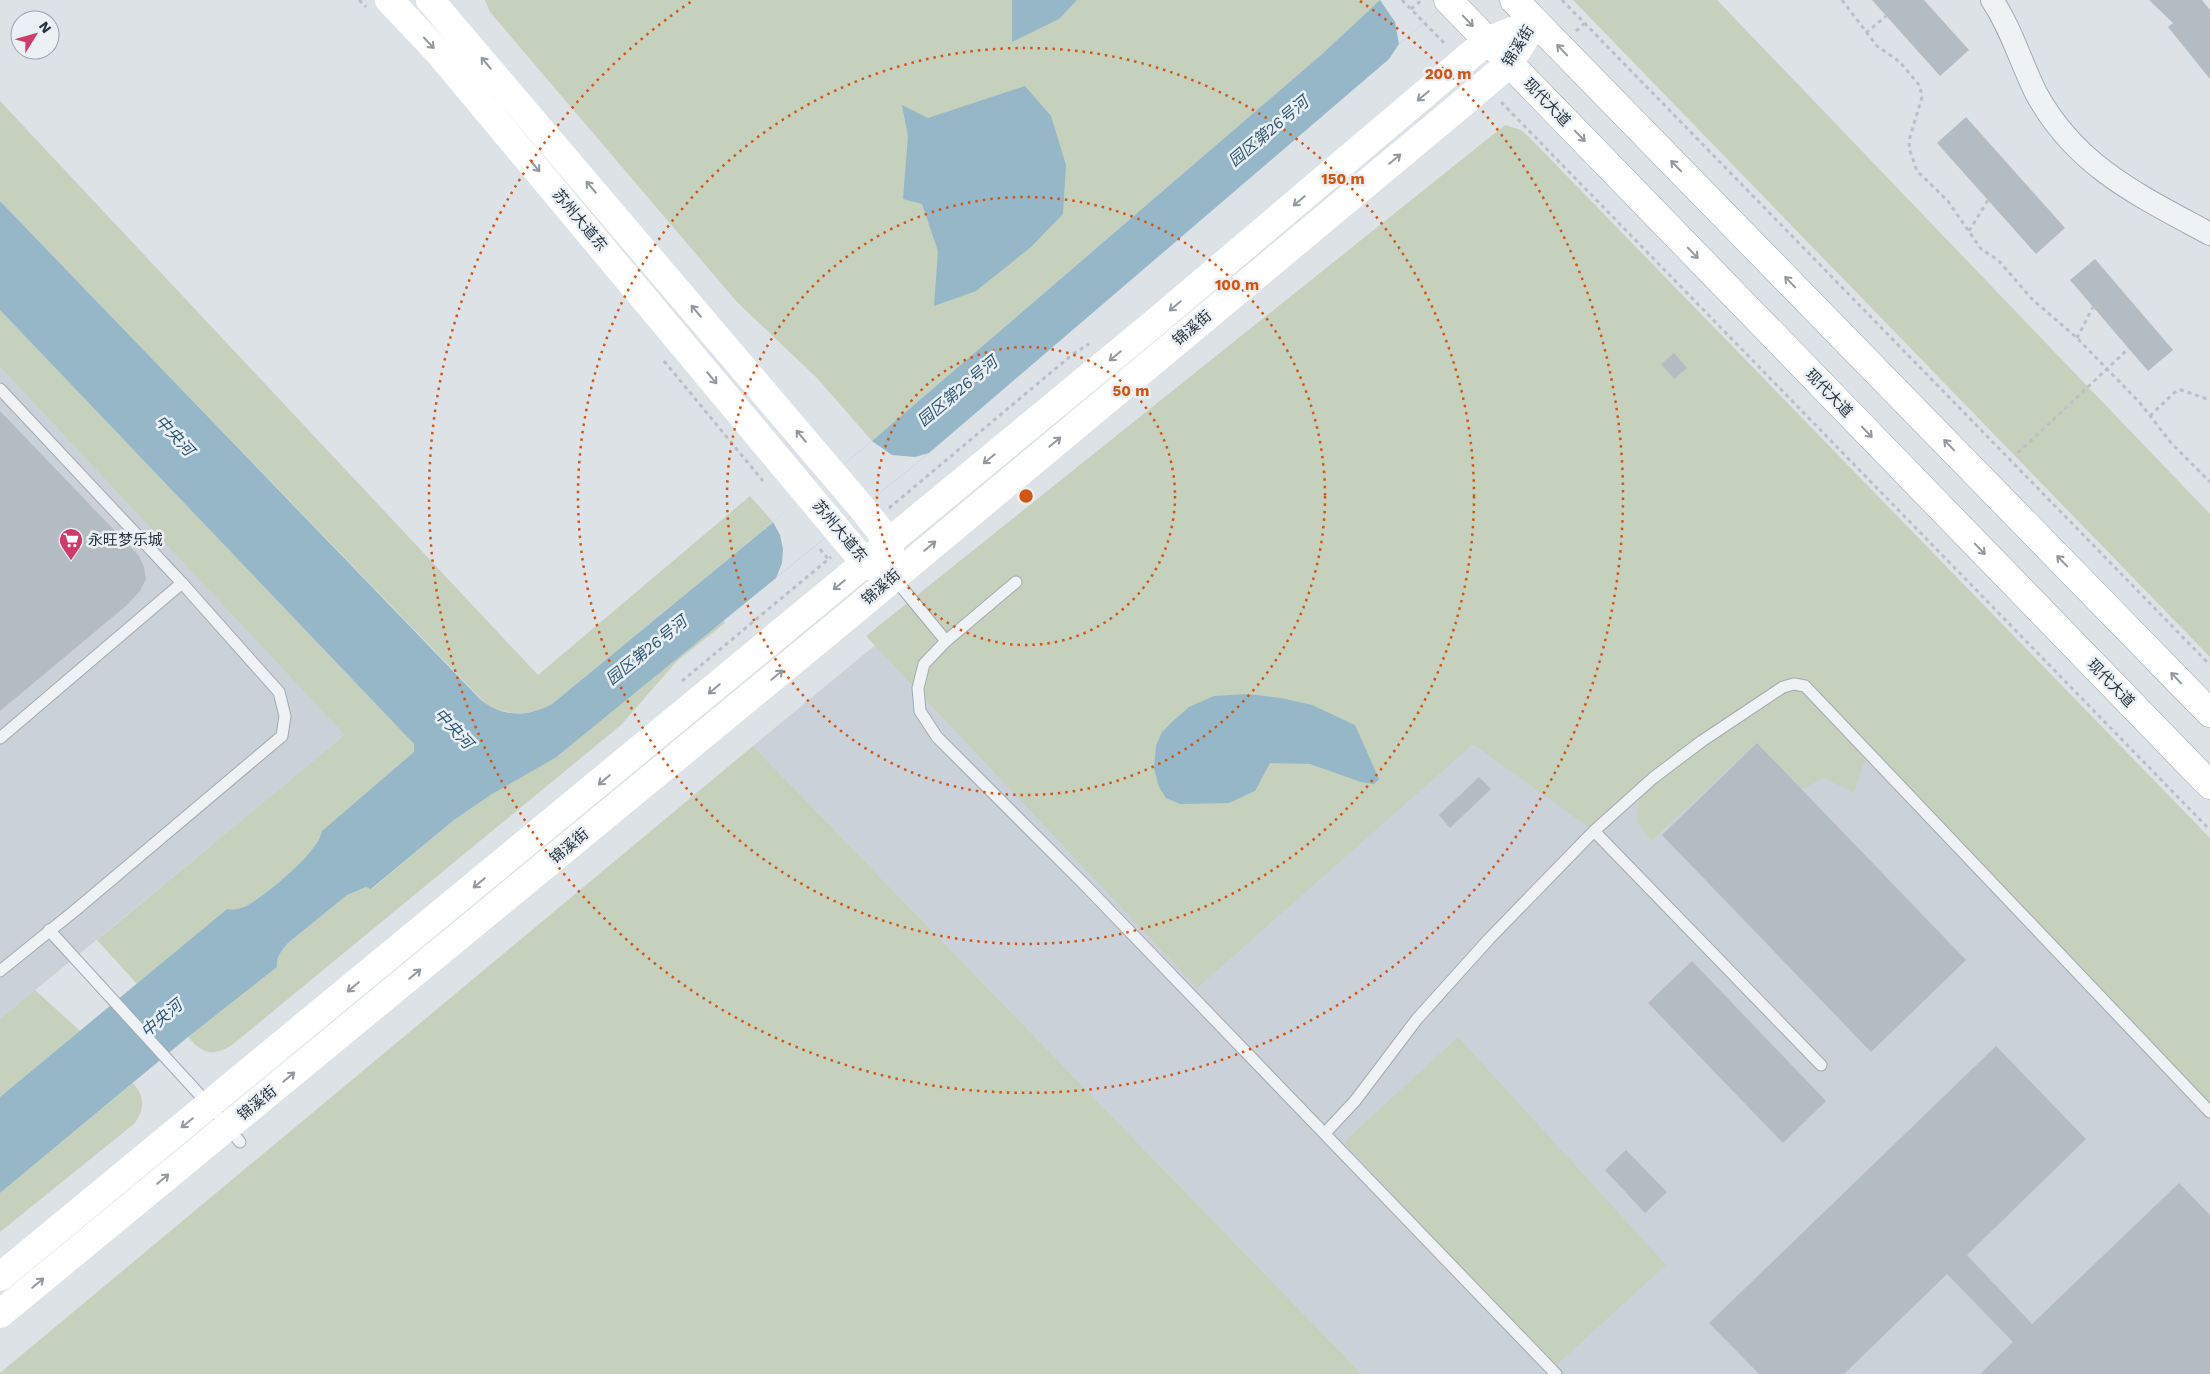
<svg xmlns="http://www.w3.org/2000/svg" width="2210" height="1374" font-family="'Work Sans','Noto Sans SC',sans-serif">
	<rect width="100%" height="100%" fill="#dce2e6"/>
	<g fill="#cad1d8">
		<polygon points="1444,176 2210,962 2210,1374 1362,1374 753,746"/>
		<polygon points="0,367 346,735 0,1019"/>
	</g>
	<g fill="#c5d1bc">
		<polygon points="485,0 1380,0 1321,55 872,441 817,378 737,302 490,12"/>
		<polygon points="1573,0 1717,0 2210,514 2210,657"/>
		<path d="M 0,101 L 538,675 L 750,496 L 773,522 L 552,704 C 530,716 511,716 488,706 L 0,201 Z"/>
		<polygon points="1505,125 1521,130 1529,137 2210,838 2210,1117 1865,758 1854,793 1824,778 1802,789 1757,743 1651,841 1637,822 1639,799 1594,831 1473,744 1197,988 866,636"/>
		<path d="M 0,310 L 414,744 L 415,752 L 410,758 L 323,831 C 320,851 265,896 246,906 C 240,909 234,910 227,909 L 137,984 L 97,940 L 345,735 L 0,367 Z"/>
		<path d="M 722,620 L 725,623 L 677,661 L 621,725 L 232,1045 C 212,1057 203,1054 188,1037 L 277,967 C 276,957 282,950 288,943 L 347,895 L 366,887 L 372,889 L 454,820 L 492,794 Z"/>
		<polygon points="753,746 1362,1374 0,1374 0,1373"/>
		<polygon points="35,990 80,1031 0,1097 0,1019"/>
		<polygon points="1458,1037 1666,1265 1552,1369 1344,1142"/>
		<path d="M 133,1083 C 145,1098 145,1107 135,1123 L 0,1232 L 0,1193 Z"/>
	</g>
	<g fill="#95b7c8">
		<polygon points="1012,0 1077,0 1059,19 1012,42"/>
		<path d="M 1380,0 L 1451,0 L 1399,44 L 1389,59 L 929,453 L 776,578 L 555,758 L 492,794 L 454,820 L 371,889 L 366,887 L 347,895 L 288,943 C 282,950 276,957 277,967 L 188,1037 L 0,1193 L 0,1097 L 227,909 C 234,910 240,909 246,906 C 265,896 320,851 322,831 L 414,752 L 414,744 L 0,310 L 0,201 L 480,699 C 502,718 528,717 552,704 L 872,441 L 1321,55 Z"/>
		<polygon points="1025,86 1051,116 1066,165 1063,214 1031,247 976,291 934,306 938,251 922,204 903,199 908,136 902,105 928,118"/>
		<polygon points="1248,694 1281,698 1312,705 1355,725 1379,779 1374,784 1361,782 1310,764 1270,763 1255,791 1229,803 1180,804 1166,798 1159,787 1154,768 1156,746 1162,732 1173,721 1189,707 1214,696"/>
	</g>
	<g fill="#dce2e6">
		<polygon points="1380,0 1451,0 1399,44 1395,22"/>
		<polygon points="872,441 892,455 915,457 929,453 776,578 782,563 783,549 780,535 773,522"/>
	</g>
	<g fill="#b3bcc3">
		<polygon points="1872,0 1924,0 1969,50 1940,76"/>
		<polygon points="2149,0 2202,0 2210,10 2210,79 2168,27 2173,23"/>
		<polygon points="1966,117 2065,228 2036,254 1937,143"/>
		<polygon points="2095,259 2173,350 2148,371 2070,280"/>
		<polygon points="1674,353 1687,368 1674,379 1661,364"/>
		<polygon points="0,411 139,556 144,567 146,579 140,591 127,605 0,711"/>
		<polygon points="1757,743 1966,960 1871,1052 1662,835"/>
		<polygon points="1479,777 1491,789 1450,828 1439,815"/>
		<polygon points="1692,961 1826,1101 1783,1143 1648,1003"/>
		<polygon points="1996,1046 2086,1139 1967,1255 2032,1324 2179,1183 2210,1215 2210,1374 1980,1374 2013,1342 1947,1274 1844,1374 1759,1374 1709,1323"/>
		<polygon points="1626,1150 1667,1192 1645,1213 1605,1170"/>
	</g>
	<g fill="none" stroke-linecap="round" stroke-linejoin="round">
		<g stroke="#a1aab0" stroke-width="13">
			<g id="service">
				<polyline points="0,389 182,583 279,692 285,716 282,736 78,908 0,971"/>
				<polyline points="894,578 946,641"/>
				<polyline points="1016,582 946,641 924,664 918,688 920,711 937,737 1083,883 1556,1374"/>
				<polyline points="0,738 182,583"/>
				<polyline points="1594,831 1821,1065"/>
				<polyline points="49,930 209,1105 240,1142"/>
				<polyline points="1325,1133 1355,1101 1417,1019 1489,939 1594,831 1653,778 1702,741 1783,687 1794,684 1805,686 2210,1112"/>
			</g>
		</g>
		<g stroke="#a1aab0" stroke-width="24">
			<path id="minor" d="M 1992,0 C 2011,28 2021,63 2036,93 C 2076,167 2140,196 2210,234"/>
		</g>
		<g stroke="#9ba8b2" stroke-width="29">
			<g id="primary">
				<polyline points="1448,0 2210,785"/>
				<polyline points="1514,0 2210,713"/>
			</g>
		</g>
		<g stroke="#bac0c5" stroke-width="3" stroke-dasharray="4 4" stroke-linecap="butt">
			<polyline points="359,0 366,7"/>
			<polyline points="1402,0 1446,45"/>
			<polyline points="1562,0 2210,665"/>
			<polyline points="1842,0 1877,46 1900,62 1920,86 1922,97 1910,137 1909,148 1917,171 1948,201 1981,249 1998,260 2032,299 2077,338 2140,403 2172,444 2210,482"/>
			<polyline points="1411,9 1422,0"/>
			<polyline points="1576,31 1585,23"/>
			<polyline points="1866,33 1886,16"/>
			<polyline points="1501,102 2210,830"/>
			<polyline points="1969,231 1988,200"/>
			<polyline points="2077,338 2093,307"/>
			<polyline points="664,361 763,481"/>
			<polyline points="2150,416 2176,391 2181,390 2210,400"/>
			<polyline points="2018,453 2129,348"/>
			<polyline points="889,508 1073,354 1089,344"/>
			<polyline points="820,549 829,560"/>
			<polyline points="682,681 831,557"/>
		</g>
		<use href="#service" stroke="#eef2f5" stroke-width="11"/>
		<use href="#minor" stroke="#eef2f5" stroke-width="22"/>
		<g stroke="#fff" stroke-width="28">
			<polyline points="389,0 440,54 865,563 882,571"/>
			<polyline points="430,0 862,508 889,542 891,560"/>
			<polyline points="0,1277 865,563 889,542 1152,325 1487,41 1535,22"/>
			<polyline points="0,1314 849,615 1457,108 1509,64 1535,22"/>
		</g>
		<use href="#primary" stroke="#fff" stroke-width="28"/>
	</g>
	<defs><path id="oneway-shaft" d="M-6 0H5M1.5-3L5.5 0L1.5 3" fill="none" stroke-width="1.6" stroke-linecap="round" stroke-linejoin="round" transform="scale(1.25)"/></defs>
	<g stroke="#92989e">
		<use href="#oneway-shaft" transform="translate(1468 21) rotate(46)"/>
		<use href="#oneway-shaft" transform="translate(429 43) rotate(47)"/>
		<use href="#oneway-shaft" transform="translate(1562 50) rotate(-134)"/>
		<use href="#oneway-shaft" transform="translate(486 63) rotate(-130)"/>
		<use href="#oneway-shaft" transform="translate(1423 96) rotate(140)"/>
		<use href="#oneway-shaft" transform="translate(1580 136) rotate(46)"/>
		<use href="#oneway-shaft" transform="translate(1395 159) rotate(-40)"/>
		<use href="#oneway-shaft" transform="translate(535 166) rotate(50)"/>
		<use href="#oneway-shaft" transform="translate(1676 166) rotate(-134)"/>
		<use href="#oneway-shaft" transform="translate(591 187) rotate(-130)"/>
		<use href="#oneway-shaft" transform="translate(1299 201) rotate(140)"/>
		<use href="#oneway-shaft" transform="translate(1693 253) rotate(46)"/>
		<use href="#oneway-shaft" transform="translate(1790 282) rotate(-134)"/>
		<use href="#oneway-shaft" transform="translate(1175 306) rotate(140)"/>
		<use href="#oneway-shaft" transform="translate(696 311) rotate(-130)"/>
		<use href="#oneway-shaft" transform="translate(1115 356) rotate(141)"/>
		<use href="#oneway-shaft" transform="translate(712 378) rotate(50)"/>
		<use href="#oneway-shaft" transform="translate(1867 432) rotate(46)"/>
		<use href="#oneway-shaft" transform="translate(801 436) rotate(-130)"/>
		<use href="#oneway-shaft" transform="translate(1055 442) rotate(-40)"/>
		<use href="#oneway-shaft" transform="translate(1949 445) rotate(-134)"/>
		<use href="#oneway-shaft" transform="translate(989 459) rotate(141)"/>
		<use href="#oneway-shaft" transform="translate(930 546) rotate(-40)"/>
		<use href="#oneway-shaft" transform="translate(1980 549) rotate(46)"/>
		<use href="#oneway-shaft" transform="translate(2062 561) rotate(-134)"/>
		<use href="#oneway-shaft" transform="translate(839 585) rotate(141)"/>
		<use href="#oneway-shaft" transform="translate(777 675) rotate(-40)"/>
		<use href="#oneway-shaft" transform="translate(2176 678) rotate(-134)"/>
		<use href="#oneway-shaft" transform="translate(714 689) rotate(140)"/>
		<use href="#oneway-shaft" transform="translate(604 780) rotate(140)"/>
		<use href="#oneway-shaft" transform="translate(479 883) rotate(140)"/>
		<use href="#oneway-shaft" transform="translate(415 974) rotate(-40)"/>
		<use href="#oneway-shaft" transform="translate(353 987) rotate(140)"/>
		<use href="#oneway-shaft" transform="translate(289 1077) rotate(-40)"/>
		<use href="#oneway-shaft" transform="translate(187 1123) rotate(141)"/>
		<use href="#oneway-shaft" transform="translate(163 1179) rotate(-40)"/>
		<use href="#oneway-shaft" transform="translate(38 1283) rotate(-40)"/>
	</g>
	<g fill="none" stroke="#d45511" stroke-width="2.5" stroke-dasharray="2.5 5">
		<circle cx="1026" cy="496" r="149"/>
		<circle cx="1026" cy="496" r="299"/>
		<circle cx="1026" cy="496" r="448"/>
		<path d="M1360 1A597 597 0 1 1 692 1"/>
	</g>
	<defs>
		<g id="supermarket-pin" transform="scale(1.25)"><path d="M0 17L-7.5 6A9.5 9.5 0 1 1 7.5 6Z" fill="#d13b6b" stroke="#ebf0f4"/><path d="M-6-5.5h2.5l.6 2H6L4.5 2H-2.5L-4.4-4H-6ZM-1.5 3.2a1.3 1.3 0 1 0 .1 0ZM3 3.2a1.3 1.3 0 1 0 .1 0Z" fill="#fff"/></g>
	</defs>
	<g fill-rule="evenodd">
		<use href="#supermarket-pin" x="71" y="540"/>
	</g>
	<g text-anchor="middle" stroke-width="5" stroke-linejoin="round" paint-order="stroke">
		<g font-size="15" fill="#25323d" stroke="#ebf0f4">
			<text transform="translate(1518 46) rotate(-58)" y="5">锦溪街</text>
			<text transform="translate(1547 102) rotate(46)" y="5">现代大道</text>
			<text transform="translate(580 220) rotate(50)" y="5">苏州大道东</text>
			<text transform="translate(1192 328) rotate(-40)" y="5">锦溪街</text>
			<text transform="translate(1829 393) rotate(46)" y="5">现代大道</text>
			<text transform="translate(840 531) rotate(50)" y="5">苏州大道东</text>
			<text transform="translate(881 587) rotate(-41)" y="5">锦溪街</text>
			<text transform="translate(2111 683) rotate(46)" y="5">现代大道</text>
			<text transform="translate(569 846) rotate(-40)" y="5">锦溪街</text>
			<text transform="translate(257 1103) rotate(-39)" y="5">锦溪街</text>
		</g>
		<g font-size="15" fill="#25323d" stroke="#ebf0f4" text-anchor="start">
			<text x="88" y="545">永旺梦乐城</text>
		</g>
		<g font-size="16" font-style="italic" fill="#2e5871" stroke="#ebf0f4">
			<text transform="translate(1268 131) rotate(-40)" y="6">园区第26号河</text>
			<text transform="translate(957 391) rotate(-40)" y="6">园区第26号河</text>
			<text transform="translate(175 435) rotate(47)" y="6">中央河</text>
			<text transform="translate(646 650) rotate(-39)" y="6">园区第26号河</text>
			<text transform="translate(454 728) rotate(47)" y="6">中央河</text>
			<text transform="translate(161 1018) rotate(-40)" y="6">中央河</text>
		</g>
	</g>
	<circle cx="1026" cy="496" r="8" fill="#d45511" stroke="#ebf0f4" stroke-width="2.5"/>
	<g font-size="15" text-anchor="middle" font-weight="bold" fill="#d45511" stroke="#ebf0f4" stroke-width="5" stroke-linejoin="round" paint-order="stroke">
		<text x="1448" y="79">200 m</text>
		<text x="1343" y="184">150 m</text>
		<text x="1237" y="290">100 m</text>
		<text x="1131" y="396">50 m</text>
	</g>
	<g transform="translate(35 35) rotate(53)"><circle r="24" fill="#ebf0f4" stroke="#9ca4ab"/>
	<path d="M0-4L9 19L0 12L-9 19Z" fill="#d13b6b"/>
	<text y="-8" font-size="14" font-weight="bold" text-anchor="middle" fill="#25323d">N</text>
	</g>
</svg>
